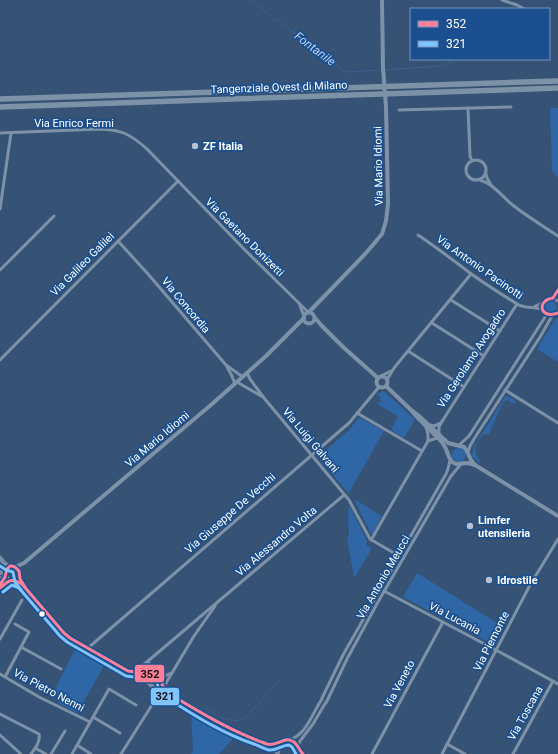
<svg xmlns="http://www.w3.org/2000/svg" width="558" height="754" font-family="Roboto,sans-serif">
	<rect width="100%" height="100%" fill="#365274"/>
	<g fill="#2f66a5">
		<polygon points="550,108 558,108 558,178 552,171"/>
		<circle cx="551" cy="307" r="6"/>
		<polygon points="556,318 558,319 558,362 537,349"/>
		<polygon points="382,391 385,392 415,420 404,438 391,430 398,416 377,404 378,402 380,403 382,401 379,399 381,397 377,395"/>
		<path d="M 507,396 L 516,401 L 514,404 L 507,400 L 503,402 L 489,434 L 484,434 C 477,441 471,451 480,460 L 479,463 L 472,456 L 473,448 L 505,397 Z"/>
		<polygon points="359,417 384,431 350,491 349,494 318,457 349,430"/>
		<circle cx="459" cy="455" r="7"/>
		<polygon points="354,499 382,516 372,534 371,534"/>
		<polygon points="349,505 367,541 366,545 372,548 357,574 354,577 347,538 349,536 348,520"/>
		<polygon points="417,573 504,627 496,644 494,645 403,597"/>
		<polygon points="75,649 104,666 77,713 58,703 62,695 54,691"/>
		<path d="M 191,711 C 207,717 222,727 236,736 L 219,754 L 191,754 L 193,750 Z"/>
	</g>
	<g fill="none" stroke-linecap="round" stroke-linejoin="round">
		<g stroke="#3b618d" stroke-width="1">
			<polyline points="251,0 271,16"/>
			<path d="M 274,18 L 332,60 C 338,66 341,71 349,72 L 381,70"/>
			<polyline points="384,70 443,66 454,59"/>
			<polyline points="0,566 1,568"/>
			<path d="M 205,708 C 218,715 230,725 245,718 L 280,680"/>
		</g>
		<polyline stroke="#7d92a8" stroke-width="2.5" points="0,578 5,576"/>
		<g stroke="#7d92a8" stroke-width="3">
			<polyline points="502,0 517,5 524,9"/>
			<polyline points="468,108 470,156 472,161"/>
			<polyline points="399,110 511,107"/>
			<path d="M 0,133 L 100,129 C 122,130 130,134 147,149 L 245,250 L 308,312"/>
			<circle cx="476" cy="170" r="10"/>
			<polyline points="486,174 487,178 491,185"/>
			<path d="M 480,180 C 494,184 503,198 514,206 C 528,217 543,226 558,236"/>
			<polyline points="0,209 11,133"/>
			<path d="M 418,235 C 436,247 453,260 470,273 C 485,284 501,294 517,304 C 527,310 534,305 543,310"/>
			<polyline points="118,241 148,274 226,365 243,377"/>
			<polyline points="0,270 54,216"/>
			<polyline points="553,298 558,290"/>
			<polyline points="451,300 500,331"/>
			<polyline points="543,303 542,308 546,314 552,316 558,312"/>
			<polyline points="300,306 304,316"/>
			<path d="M 535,306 C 536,306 542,303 542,303 C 549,299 550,295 558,301"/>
			<polyline points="432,323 484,356"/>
			<polyline points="408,351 464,387"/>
			<polyline points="0,360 178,181"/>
			<polyline points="227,367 232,376 235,384"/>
			<polyline points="247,373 250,379 264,398 349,500 370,539 399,556"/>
			<polyline points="381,376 391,371"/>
			<polyline points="237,382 263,397"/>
			<polyline points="387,382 388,378 394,368 471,274"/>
			<polyline points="505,390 558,423"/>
			<polyline points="357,413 422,451"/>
			<polyline points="430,425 434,426 441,423"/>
			<polyline points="439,434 439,427 441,423 517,304"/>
			<polyline points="428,441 437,438"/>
			<polyline points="459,445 469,436 547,314"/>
			<polyline points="468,452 470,446 474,439 540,337 552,316"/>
			<polyline points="371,540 428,441 428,434 426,427"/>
			<polyline points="0,571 5,571"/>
			<polyline points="0,573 5,575"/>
			<polyline points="0,585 5,577"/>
			<polyline points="0,588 9,580"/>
			<polyline points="384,591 496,650 558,684"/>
			<polyline points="0,639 22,600"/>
			<polyline points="21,647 61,669"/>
			<polyline points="88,648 349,423 379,387"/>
			<polyline points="149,663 147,667 151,673"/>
			<polyline points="135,672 344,495"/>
			<polyline points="0,674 39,697 90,722"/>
			<polyline points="160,675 164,676 172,673"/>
			<polyline points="5,677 29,632 15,624"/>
			<polyline points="163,685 166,683 194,636 215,606"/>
			<polyline points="322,698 343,655 446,474 448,469 450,460"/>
			<polyline points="326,703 347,659 378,602 451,476 461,464"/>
			<path d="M 0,714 L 39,734 C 41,741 35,749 31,754"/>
			<polyline points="93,717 120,733"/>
			<polyline points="0,735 21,754"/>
			<path d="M 289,739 C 305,738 314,710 322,699"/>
			<polyline points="447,744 465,754"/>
			<polyline points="77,745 91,754"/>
			<polyline points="298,746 300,741 313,724 326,702"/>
			<polyline points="35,748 46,754"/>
			<polyline points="51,754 65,731"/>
			<polyline points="72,754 109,689 136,705"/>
			<polyline points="121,754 157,697 161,691 161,686"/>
			<polyline points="372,754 443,622"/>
			<polyline points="442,754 530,585 558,539"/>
			<polyline points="513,754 553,681"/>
		</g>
		<g stroke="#7d92a8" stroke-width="4">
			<polyline points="382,0 383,68"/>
			<polyline points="309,312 366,253 382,234 386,221 388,204 386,107"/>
			<circle cx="309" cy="318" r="5.5"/>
			<polyline points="315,318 321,325 343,347 378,378"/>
			<circle cx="382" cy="382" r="5.5"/>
			<polyline points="386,386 410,409 417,417 442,442 446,449 449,457 452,462 456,464 468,463 475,465"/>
			<polyline points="410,409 419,416 448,443 464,447 467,451 471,460 475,465 558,516"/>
			<polyline points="15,567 24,563 212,404 266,356 304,318"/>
		</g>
		<g stroke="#798da4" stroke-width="4.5">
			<polyline points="0,558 4,563 10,567 13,566 17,569 19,572 19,576 22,584 64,633 70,638 132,674 145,679 154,688 173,696 238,733 271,745 277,752"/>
			<path d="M 10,567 C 0,574 10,588 19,576"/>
			<polyline points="131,671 160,675 163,680 162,685"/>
			<path d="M 278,752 C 278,743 287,734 295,743 C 298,746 299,751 303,754"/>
		</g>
		<g stroke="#7e92a7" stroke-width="5.5">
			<polyline points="0,99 558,81"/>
			<polyline points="0,107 558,88"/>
		</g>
		<polyline stroke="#7d92a8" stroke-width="4" points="383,68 386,107"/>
		<g stroke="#1b4f8f" stroke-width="6">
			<g id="bus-1">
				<path d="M 558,290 L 553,298 C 535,301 541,320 558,313"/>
				<polyline points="0,585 5,577 7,569 10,566 12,566 15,567 19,571 20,579 25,587"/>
				<path d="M 0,588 C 9,580 11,578 22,584 L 64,633 L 70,638 L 128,671 L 160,675 L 163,680 L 162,685 L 167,691 L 173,696 C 201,713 228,729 259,741 C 262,742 264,743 267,744 C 277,747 285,735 294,742 C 298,745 299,750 303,754"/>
			</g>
		</g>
		<g stroke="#1b4f8f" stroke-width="6">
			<g id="bus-2">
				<polyline points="0,566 6,570 13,572 15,582 21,590"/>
				<path d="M 3,592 L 12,585 L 19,588 L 60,636 L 67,642 L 126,676 L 157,680 L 158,688 L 163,695 L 170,700 C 197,717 224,734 254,744 C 259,746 264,749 269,750 C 277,751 282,745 289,745 L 292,747 L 296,754"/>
			</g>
		</g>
		<use href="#bus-1" stroke="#ff8098" stroke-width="3"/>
		<use href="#bus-2" stroke="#80c4ff" stroke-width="3"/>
	</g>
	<g fill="#b9c2ce" stroke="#1b4f8f" stroke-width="1.5">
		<circle cx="195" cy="146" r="4"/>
		<circle cx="470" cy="526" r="4"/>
		<circle cx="489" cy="580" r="4"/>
	</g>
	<circle fill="#fff" stroke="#1b4f8f" stroke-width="1.5" cx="42" cy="614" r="3.5"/>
	<g text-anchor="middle" stroke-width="3.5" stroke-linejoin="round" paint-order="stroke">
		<g font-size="11" fill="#fff" stroke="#1b4f8f">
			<text transform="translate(279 87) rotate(-2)" y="4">Tangenziale Ovest di Milano</text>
			<text x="74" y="127">Via Enrico Fermi</text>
			<text transform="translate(378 166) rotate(-91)" y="4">Via Mario Idiomi</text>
			<text transform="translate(245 237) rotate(45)" y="4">Via Gaetano Donizetti</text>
			<text transform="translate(82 264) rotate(-45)" y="4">Via Galileo Galilei</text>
			<text transform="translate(480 267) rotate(35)" y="4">Via Antonio Pacinotti</text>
			<text transform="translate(186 305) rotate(50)" y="4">Via Concordia</text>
			<text transform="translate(471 358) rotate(-57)" y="4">Via Gerolamo Avogadro</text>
			<text transform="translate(157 439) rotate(-40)" y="4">Via Mario Idiomi</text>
			<text transform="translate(311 440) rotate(50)" y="4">Via Luigi Galvani</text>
			<text transform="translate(230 513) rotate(-41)" y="4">Via Giuseppe De Vecchi</text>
			<text transform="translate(276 541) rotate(-40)" y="4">Via Alessandro Volta</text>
			<text transform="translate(383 577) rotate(-60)" y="4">Via Antonio Meucci</text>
			<text transform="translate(455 618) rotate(28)" y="4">Via Lucania</text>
			<text transform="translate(491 641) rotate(-63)" y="4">Via Piemonte</text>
			<text transform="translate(399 684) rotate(-62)" y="4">Via Veneto</text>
			<text transform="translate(49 690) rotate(28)" y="4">Via Pietro Nenni</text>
			<text transform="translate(525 713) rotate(-61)" y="4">Via Toscana</text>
		</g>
		<g font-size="11" font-weight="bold" fill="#fff" stroke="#1b4f8f" text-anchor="start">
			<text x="203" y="150">ZF Italia</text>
			<text x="478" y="524">Limfer<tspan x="478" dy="13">utensileria</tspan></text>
			<text x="497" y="584">Idrostile</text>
		</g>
		<g font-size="12" font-style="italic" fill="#b5d3f5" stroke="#1b4f8f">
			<text transform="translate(315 49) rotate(37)" y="4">Fontanile</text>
		</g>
	</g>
	<g stroke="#1b4f8f" stroke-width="1.5">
		<rect x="134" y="664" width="31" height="19" rx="4" fill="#ff8098"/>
		<rect x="150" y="687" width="30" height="19" rx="4" fill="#80c4ff"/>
	</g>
	<g font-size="11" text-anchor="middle" font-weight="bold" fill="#111">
		<text x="150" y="678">352</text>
		<text x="165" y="700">321</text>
	</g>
	<rect x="410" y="8" width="140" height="52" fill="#1b4f8f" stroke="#7695bc"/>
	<rect x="418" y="21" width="20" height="6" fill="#ff8098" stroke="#7695bc"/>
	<text x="446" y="28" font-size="12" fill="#ffffff">352</text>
	<rect x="418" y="41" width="20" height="6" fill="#80c4ff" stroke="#7695bc"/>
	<text x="446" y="48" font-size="12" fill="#ffffff">321</text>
</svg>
